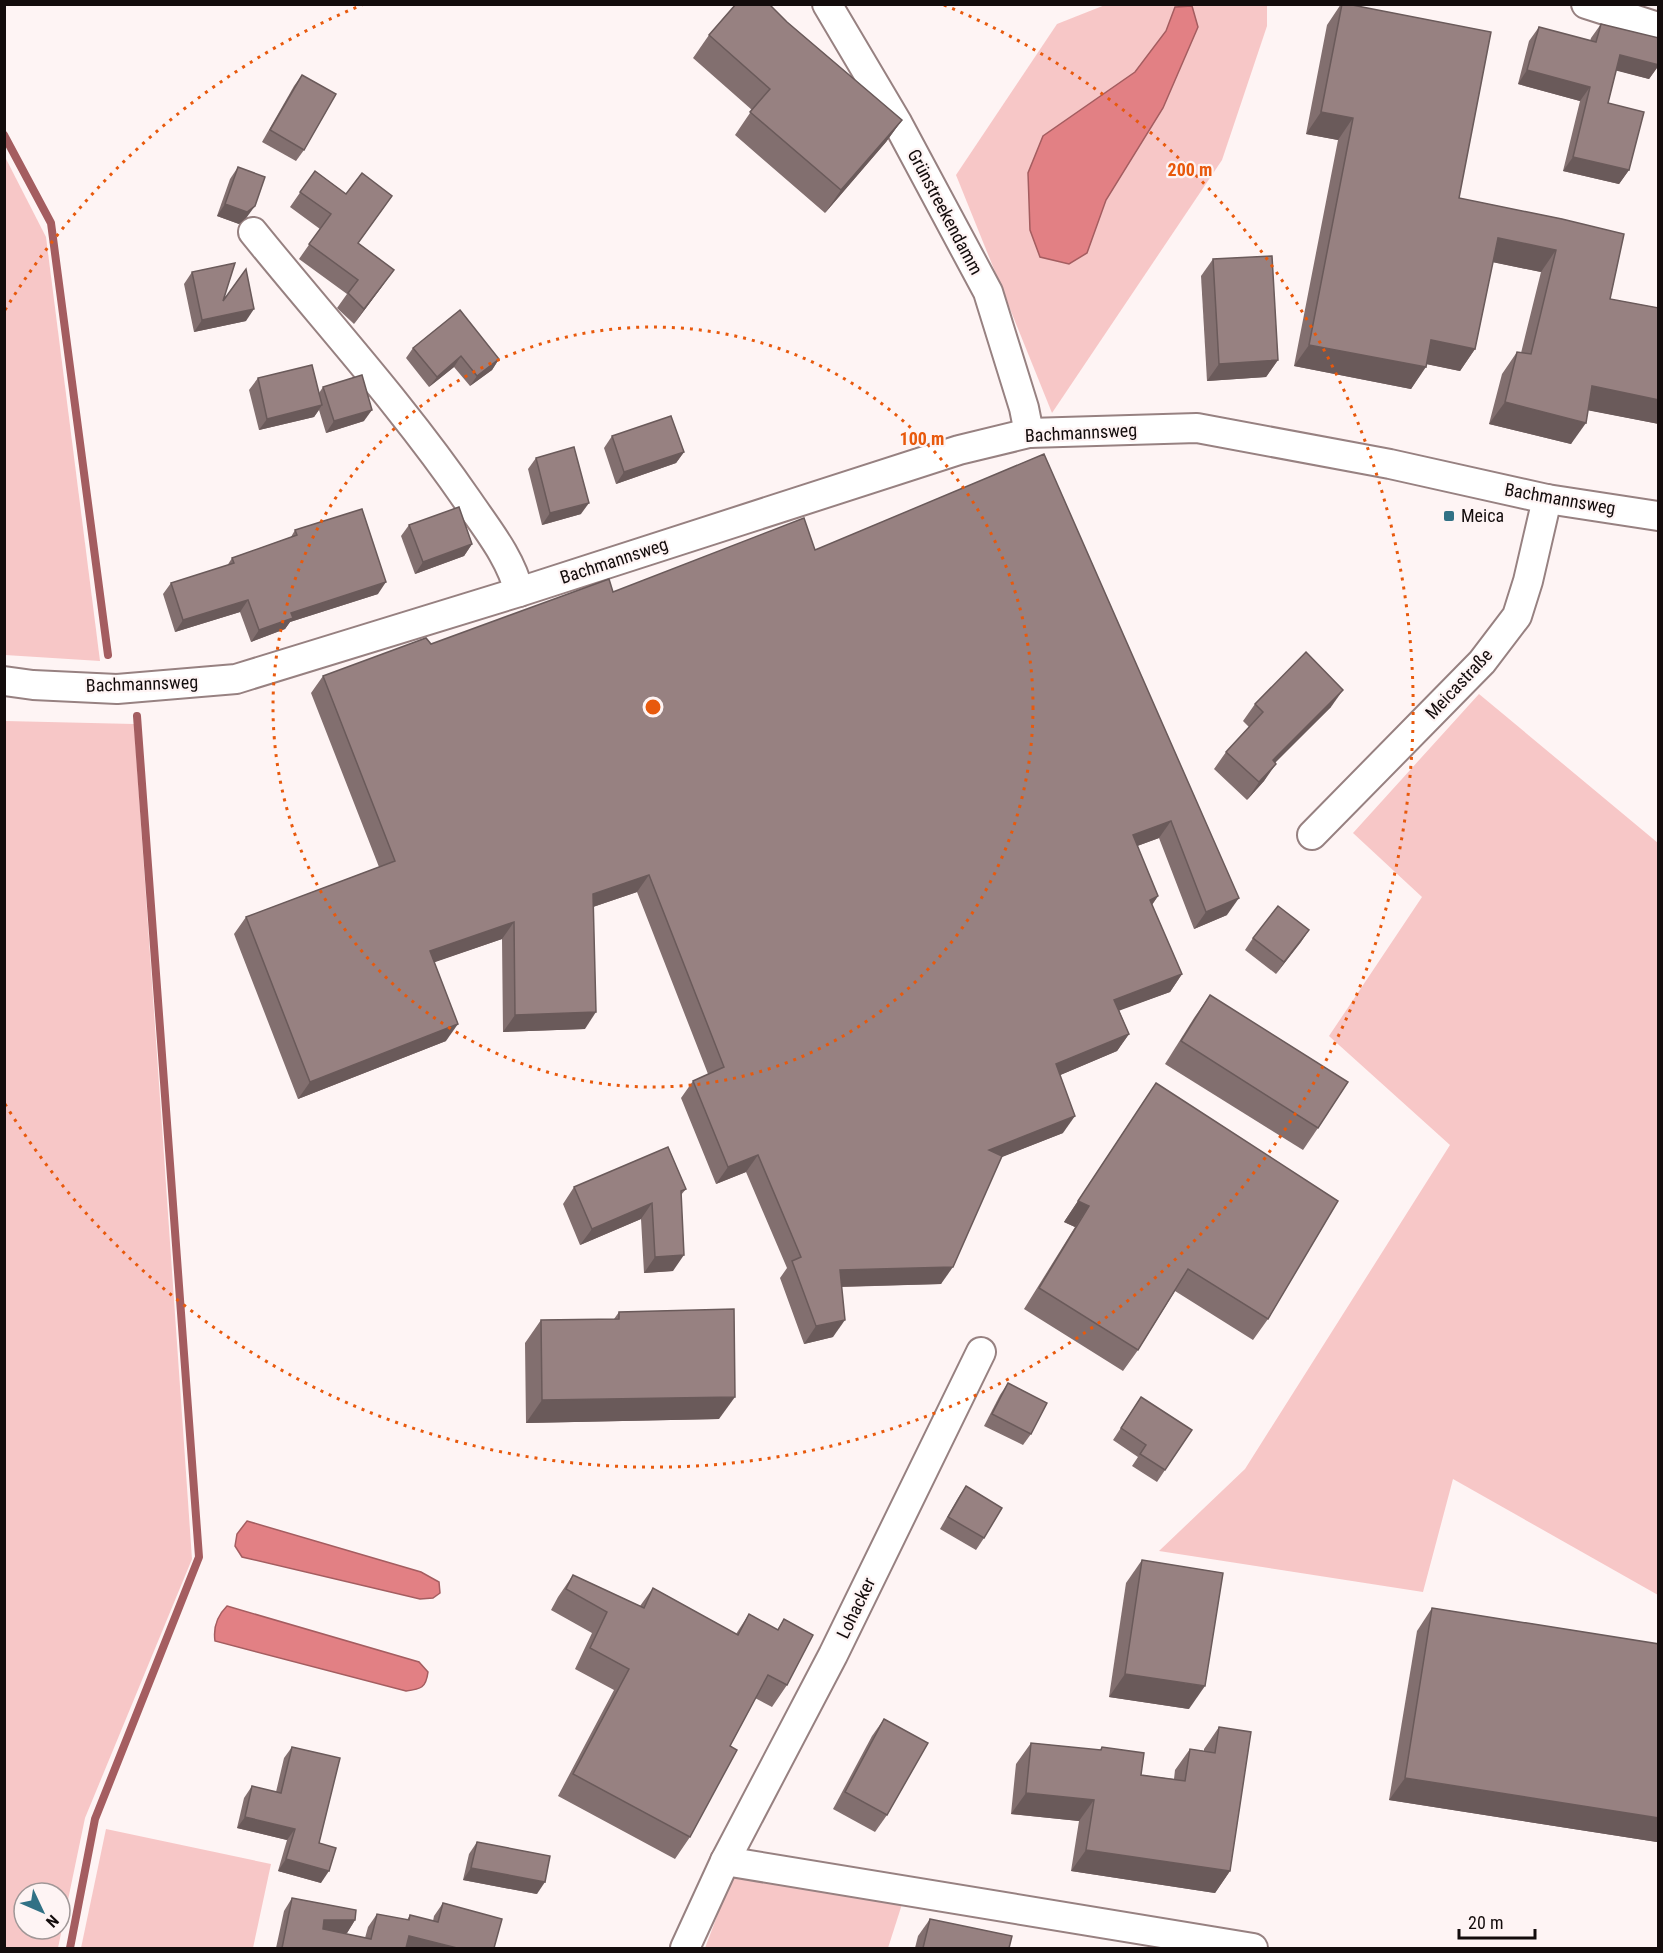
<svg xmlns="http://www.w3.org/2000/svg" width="1663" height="1953" font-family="'Roboto Condensed',sans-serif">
	<rect width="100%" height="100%" fill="#fef4f4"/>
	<g fill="#f7c7c7" fill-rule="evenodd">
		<polygon points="1105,5 1267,5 1267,26 1222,160 1052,413 956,175 1057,24"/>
		<polygon points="4,155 46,237 100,661 5,655"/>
		<polygon points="1479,694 1658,843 1658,1595 1453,1479 1423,1592 1159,1551 1245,1469 1450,1145 1329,1036 1422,897 1353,833"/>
		<path d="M 5,721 L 134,724 L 192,1559 L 85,1818 L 58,1948 L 4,1948 ZM 24,1893 L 60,1893 L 60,1929 L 24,1929 Z"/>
		<polygon points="106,1829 271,1864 253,1948 81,1948"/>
		<polygon points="733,1874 903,1901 888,1948 705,1948"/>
	</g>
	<g fill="#e28084" stroke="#a45d60" stroke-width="1.5">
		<polygon points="1192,6 1198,27 1163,108 1106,200 1087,253 1069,264 1040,257 1030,230 1028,173 1043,136 1135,72 1166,31 1175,7"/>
		<polygon points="247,1521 421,1572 439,1582 440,1593 433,1598 420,1599 242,1557 235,1546 237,1534"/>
		<path d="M 227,1606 L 419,1662 L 428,1672 C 426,1688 421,1689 406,1691 L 215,1641 C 213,1627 217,1616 227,1606 Z"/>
	</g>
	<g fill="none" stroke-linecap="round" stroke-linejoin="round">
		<g stroke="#a45d60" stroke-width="8">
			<polyline points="4,135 51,223 108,655"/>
			<polyline points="70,1948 95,1819 199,1557 137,716"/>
		</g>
		<g stroke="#978181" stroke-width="32">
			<g id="minor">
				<polyline points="827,4 898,124 988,292 1024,408 1029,433"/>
				<polyline points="1586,4 1658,27"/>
				<path d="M 253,232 C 325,321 403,406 468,501 C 487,529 511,558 519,592"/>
				<polyline points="4,681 33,685 117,689 236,679 519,592 959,450 1029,433 1197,428 1390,464 1547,499 1658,516"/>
				<polyline points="1312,835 1482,662 1517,616 1528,581 1547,499"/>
				<polyline points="725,1861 1253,1948"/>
				<polyline points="685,1948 725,1861 833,1655 981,1352"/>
			</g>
		</g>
		<use href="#minor" stroke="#fff" stroke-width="28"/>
	</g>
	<g fill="#826f6f">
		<polygon points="1341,4 1347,4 1459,198 1562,219 1610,299 1659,308 1659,424 1588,410 1571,444 1489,424 1502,374 1517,352 1521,353 1541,272 1493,262 1475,349 1460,371 1427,364 1411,389 1294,366 1338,140 1306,134 1327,25"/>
		<polygon points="787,22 902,120 886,142 825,213 735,135 752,110 693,58 709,35"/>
		<polygon points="1601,24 1659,65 1649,79 1616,70 1608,103 1629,170 1619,184 1563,171 1580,101 1518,84 1529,41 1539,27 1590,41 1591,38"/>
		<polygon points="302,75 304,150 296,161 262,142 294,86"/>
		<polygon points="238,167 247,217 239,224 217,216 230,179"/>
		<polygon points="315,171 346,194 392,196 358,243 383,285 354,324 337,308 347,294 299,259 320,229 290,207"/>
		<polygon points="1213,259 1278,360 1266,377 1207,381 1201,276"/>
		<polygon points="192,272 223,301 246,321 194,332 184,284"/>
		<polygon points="413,348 499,359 492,370 470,386 454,367 429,387 406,358"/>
		<polygon points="258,378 319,393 323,387 364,421 326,433 319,410 314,417 259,430 249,390"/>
		<polygon points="612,436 684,452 676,463 616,484 604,448"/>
		<polygon points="1044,454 1227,915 1194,929 1159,838 1137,846 1158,896 1152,905 1182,974 1170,992 1119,1010 1129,1034 1117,1051 1060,1075 1063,1133 1001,1157 941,1284 842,1287 833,1337 804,1344 780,1278 787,1268 746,1172 716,1184 681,1098 693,1081 708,1074 637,892 593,907 585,1029 503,1032 502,939 434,962 446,1041 298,1099 234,934 246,917 379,867 311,693 323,676 613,592 815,550"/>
		<polygon points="536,458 581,514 542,525 528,469"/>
		<polygon points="409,525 472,544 464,556 415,574 401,536"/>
		<polygon points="295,530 378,594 290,622 285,629 251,642 240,612 175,632 163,594 171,583 227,566 232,558 291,537"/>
		<polygon points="1255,704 1331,707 1275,762 1264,781 1247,800 1214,769 1226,752 1249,727 1243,721"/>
		<polygon points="1309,930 1276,974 1245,950 1253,938"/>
		<polygon points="1210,995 1318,1128 1303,1150 1165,1064 1194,1018"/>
		<polygon points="1156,1083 1268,1319 1253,1340 1175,1291 1138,1350 1123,1371 1024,1309 1075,1227 1064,1222"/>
		<polygon points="574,1187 686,1189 681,1195 673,1271 644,1273 641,1219 580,1245 563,1204"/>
		<polygon points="619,1312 719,1419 526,1423 525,1343 541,1320 614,1319"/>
		<polygon points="1008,1383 1031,1434 1023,1445 984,1426 1000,1395"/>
		<polygon points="1141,1397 1165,1470 1157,1482 1132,1466 1138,1457 1113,1440"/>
		<polygon points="966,1486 984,1538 976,1550 940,1529 958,1498"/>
		<polygon points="1142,1560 1189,1709 1109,1697 1126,1583"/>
		<polygon points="573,1575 640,1606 653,1588 736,1634 749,1614 777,1630 784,1619 787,1685 772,1707 755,1698 730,1746 690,1837 675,1859 558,1796 614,1690 575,1669 592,1633 551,1610 558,1597"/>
		<polygon points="1432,1608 1659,1644 1659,1840 1657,1842 1389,1800 1417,1631"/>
		<polygon points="884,1719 887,1815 875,1832 833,1809 872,1736"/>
		<polygon points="1219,1727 1230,1871 1215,1893 1071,1871 1079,1821 1011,1814 1016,1764 1031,1743 1100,1750 1102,1747 1141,1775 1174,1779 1175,1770 1190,1749 1204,1751 1204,1749"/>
		<polygon points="292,1747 319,1843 321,1883 278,1871 287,1840 237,1828 244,1798 252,1786 276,1792 284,1758"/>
		<polygon points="477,1842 537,1894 463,1880 469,1854"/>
		<polygon points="292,1898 355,1920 347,1933 342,1933 365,1938 368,1927 377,1914 407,1920 410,1915 433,1921 434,1916 443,1903 494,1948 276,1948 284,1911"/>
		<polygon points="930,1919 1009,1948 915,1948 918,1936"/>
	</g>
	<g fill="#6a5a5a">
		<polygon points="1620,55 1659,65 1649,79 1610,69"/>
		<polygon points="1527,70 1590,87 1580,101 1518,84"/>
		<polygon points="1321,112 1353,118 1338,140 1306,134"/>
		<polygon points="902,120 886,142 825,213 841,190"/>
		<polygon points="1573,157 1629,170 1619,184 1563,171"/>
		<polygon points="225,204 255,206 247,217 239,224 217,216"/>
		<polygon points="1498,238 1556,250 1541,272 1482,260"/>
		<polygon points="394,270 383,285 354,324 364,309"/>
		<polygon points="254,309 246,321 194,332 202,320"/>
		<polygon points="1431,340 1475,349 1460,371 1416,362"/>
		<polygon points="1309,345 1426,367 1411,389 1294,366"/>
		<polygon points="461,356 454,367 429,387 437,377"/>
		<polygon points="499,359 492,370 470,386 477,376"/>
		<polygon points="1278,360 1266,377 1207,381 1219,364"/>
		<polygon points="1592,386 1659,400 1659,424 1576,408"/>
		<polygon points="1505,402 1586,423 1571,444 1489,424"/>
		<polygon points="322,405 314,417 259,430 267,419"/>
		<polygon points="372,410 364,421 326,433 334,421"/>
		<polygon points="684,452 676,463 616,484 624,472"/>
		<polygon points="589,503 581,514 542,525 550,513"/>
		<polygon points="472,544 464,556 415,574 423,562"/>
		<polygon points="386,582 378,594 290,622 285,629 251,642 259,630 291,613"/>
		<polygon points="248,600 240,612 175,632 183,620"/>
		<polygon points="1343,690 1331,707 1261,777 1273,760"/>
		<polygon points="1276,764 1264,781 1247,800 1259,782"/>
		<polygon points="1171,821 1159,838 1121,852 1133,835"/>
		<polygon points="649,875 637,892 581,911 593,894"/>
		<polygon points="1158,896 1146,913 1150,900"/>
		<polygon points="1239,898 1227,915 1194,929 1206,912"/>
		<polygon points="514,922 502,939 418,968 430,951"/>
		<polygon points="1309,930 1301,942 1276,974 1284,962"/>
		<polygon points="1182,974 1170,992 1102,1017 1114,1000"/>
		<polygon points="596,1012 585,1029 503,1032 515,1015"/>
		<polygon points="458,1024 446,1041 298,1099 310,1082"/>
		<polygon points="1129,1034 1117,1051 1044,1082 1056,1064"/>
		<polygon points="1075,1116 1063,1133 977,1167 989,1150"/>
		<polygon points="758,1155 746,1172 716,1184 728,1167"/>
		<polygon points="1078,1201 1089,1206 1075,1227 1064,1222"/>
		<polygon points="652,1203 641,1219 580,1245 592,1229"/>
		<polygon points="684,1255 673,1271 644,1273 655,1257"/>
		<polygon points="953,1267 941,1284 828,1287 840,1270"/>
		<polygon points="845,1320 833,1337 804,1344 816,1326"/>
		<polygon points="735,1397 719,1419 526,1423 542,1400"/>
		<polygon points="1125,1674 1205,1686 1189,1709 1109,1697"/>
		<polygon points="1405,1778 1659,1818 1659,1840 1657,1842 1389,1800"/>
		<polygon points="1026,1793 1094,1800 1079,1821 1011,1814"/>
		<polygon points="245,1817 295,1829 287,1840 237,1828"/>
		<polygon points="1086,1850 1230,1871 1215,1893 1071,1871"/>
		<polygon points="286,1859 329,1871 321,1883 278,1871"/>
		<polygon points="471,1868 545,1882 537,1894 463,1880"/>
		<polygon points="324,1920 355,1920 347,1933 316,1933"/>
		<polygon points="409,1936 457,1948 400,1948"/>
	</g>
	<g fill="#978181" stroke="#6a5a5a" stroke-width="1.5">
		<polygon points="736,4 769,4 787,22 902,120 841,190 750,112 770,89 709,35"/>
		<polygon points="1342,4 1347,4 1491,32 1459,198 1562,219 1624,234 1610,299 1659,308 1659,400 1592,386 1586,423 1505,402 1517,352 1531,354 1556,250 1498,238 1475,349 1431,340 1426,367 1309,345 1353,118 1321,112"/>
		<polygon points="1601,24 1659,38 1659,65 1620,55 1608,103 1644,112 1629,170 1573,157 1590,87 1527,70 1539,27 1596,42"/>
		<polygon points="302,75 336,94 304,150 270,130"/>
		<polygon points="238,167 265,177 255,206 247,212 225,204"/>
		<polygon points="315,171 346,194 362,173 392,196 358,243 394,270 364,309 348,293 358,280 309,244 331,214 300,192"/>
		<polygon points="1272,256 1278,360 1219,364 1213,259"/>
		<polygon points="235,263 223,301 246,269 254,309 202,320 192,272"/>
		<polygon points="460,310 499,359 477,376 461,356 437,377 413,348"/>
		<polygon points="312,365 322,405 267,419 258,378"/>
		<polygon points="362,375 372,410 334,421 323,387"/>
		<polygon points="671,416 684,452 624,472 612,436"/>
		<polygon points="574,447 589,503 550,513 536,458"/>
		<polygon points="1044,454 1239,898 1206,912 1171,821 1133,835 1158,896 1150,900 1182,974 1114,1000 1129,1034 1056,1064 1075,1116 989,1150 1002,1156 953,1267 840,1270 845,1320 816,1326 792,1261 801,1257 758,1155 728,1167 693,1081 724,1067 649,875 593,894 596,1012 515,1015 514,922 430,951 458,1024 310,1082 246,917 395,861 323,676 426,638 431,644 609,579 613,592 804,518 815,550"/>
		<polygon points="459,507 472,544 423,562 409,525"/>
		<polygon points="362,509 386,582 291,613 293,618 259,630 248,600 183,620 171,583 234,563 232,558 297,535 295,530"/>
		<polygon points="1306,652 1343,690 1273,760 1276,764 1259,782 1226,752 1263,712 1255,704"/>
		<polygon points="1278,906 1309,930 1284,962 1253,938"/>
		<polygon points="1210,995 1348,1082 1318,1128 1181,1041"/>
		<polygon points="1156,1083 1338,1201 1268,1319 1188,1269 1138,1350 1039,1288 1089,1206 1078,1201"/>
		<polygon points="668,1147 686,1189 681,1191 684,1255 655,1257 652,1203 592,1229 574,1187"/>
		<polygon points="734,1309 735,1397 542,1400 541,1320 619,1319 619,1312"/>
		<polygon points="1008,1383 1047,1403 1031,1434 992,1414"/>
		<polygon points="1141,1397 1192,1430 1165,1470 1140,1454 1146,1445 1121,1428"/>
		<polygon points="966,1486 1002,1508 984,1538 948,1517"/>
		<polygon points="1142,1560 1223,1573 1205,1686 1125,1674"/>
		<polygon points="573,1575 644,1608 653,1588 738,1635 749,1614 778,1630 784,1619 813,1635 787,1685 768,1675 730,1746 737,1750 690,1837 573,1774 629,1669 590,1648 607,1612 566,1589"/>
		<polygon points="1432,1608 1659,1644 1659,1818 1405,1778"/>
		<polygon points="884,1719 928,1743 887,1815 845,1792"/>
		<polygon points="1219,1727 1251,1732 1230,1871 1086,1850 1094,1800 1026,1793 1031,1743 1101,1750 1102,1747 1144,1753 1141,1775 1185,1781 1190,1749 1215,1753"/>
		<polygon points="292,1747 340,1758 319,1843 336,1848 329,1871 286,1859 295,1829 245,1817 252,1786 281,1793"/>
		<polygon points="477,1842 550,1856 545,1882 471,1868"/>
		<polygon points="292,1898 356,1910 355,1920 324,1920 323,1929 371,1939 377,1914 409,1920 410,1915 438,1922 443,1903 502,1919 494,1948 457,1948 409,1936 406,1948 282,1948"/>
		<polygon points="930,1919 1012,1936 1009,1948 923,1948"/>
	</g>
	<g fill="none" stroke="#e8590c" stroke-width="3" stroke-dasharray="3 6">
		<circle cx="653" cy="707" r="380"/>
		<path d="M5 310A760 760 0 0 1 362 5M944 5A760 760 0 1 1 5 1104"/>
	</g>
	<rect fill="#317185" stroke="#fef4f4" stroke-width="2" x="1443" y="510" width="12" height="12" rx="3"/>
	<g text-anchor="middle" stroke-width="4.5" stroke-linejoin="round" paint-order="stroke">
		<g font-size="18" fill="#130c0c" stroke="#fef4f4">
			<text transform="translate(945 212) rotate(62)" y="6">Grünstreekendamm</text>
			<text transform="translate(1081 433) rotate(-3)" y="6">Bachmannsweg</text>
			<text transform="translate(1560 499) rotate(10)" y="6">Bachmannsweg</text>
			<text transform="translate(614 561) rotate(-18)" y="6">Bachmannsweg</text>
			<text transform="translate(142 684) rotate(-2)" y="6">Bachmannsweg</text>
			<text transform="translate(1459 684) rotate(-47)" y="6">Meicastraße</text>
			<text transform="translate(856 1608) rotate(-64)" y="6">Lohacker</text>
		</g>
		<g font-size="18" fill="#130c0c" stroke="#fef4f4" text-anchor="start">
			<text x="1461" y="522">Meica</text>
		</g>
	</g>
	<circle cx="653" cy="707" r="9" fill="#e8590c" stroke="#fef4f4" stroke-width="3"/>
	<g font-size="18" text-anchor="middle" font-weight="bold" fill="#e8590c" stroke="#fef4f4" stroke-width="4.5" stroke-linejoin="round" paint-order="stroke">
		<text x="1190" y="176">200 m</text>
		<text x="922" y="445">100 m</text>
	</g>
	<rect width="1663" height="1953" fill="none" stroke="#130c0c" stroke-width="12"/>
	<g transform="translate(42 1911) rotate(134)"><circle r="28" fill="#fef4f4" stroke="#a09797" stroke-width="1.5"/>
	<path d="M0-4.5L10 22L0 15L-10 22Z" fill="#317185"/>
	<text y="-9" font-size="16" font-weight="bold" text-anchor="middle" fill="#130c0c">N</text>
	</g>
	<path d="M1459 1929v9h76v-9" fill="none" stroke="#130c0c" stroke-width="3"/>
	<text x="1468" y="1929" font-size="18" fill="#130c0c" stroke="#fef4f4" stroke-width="4.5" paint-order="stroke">20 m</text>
</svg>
